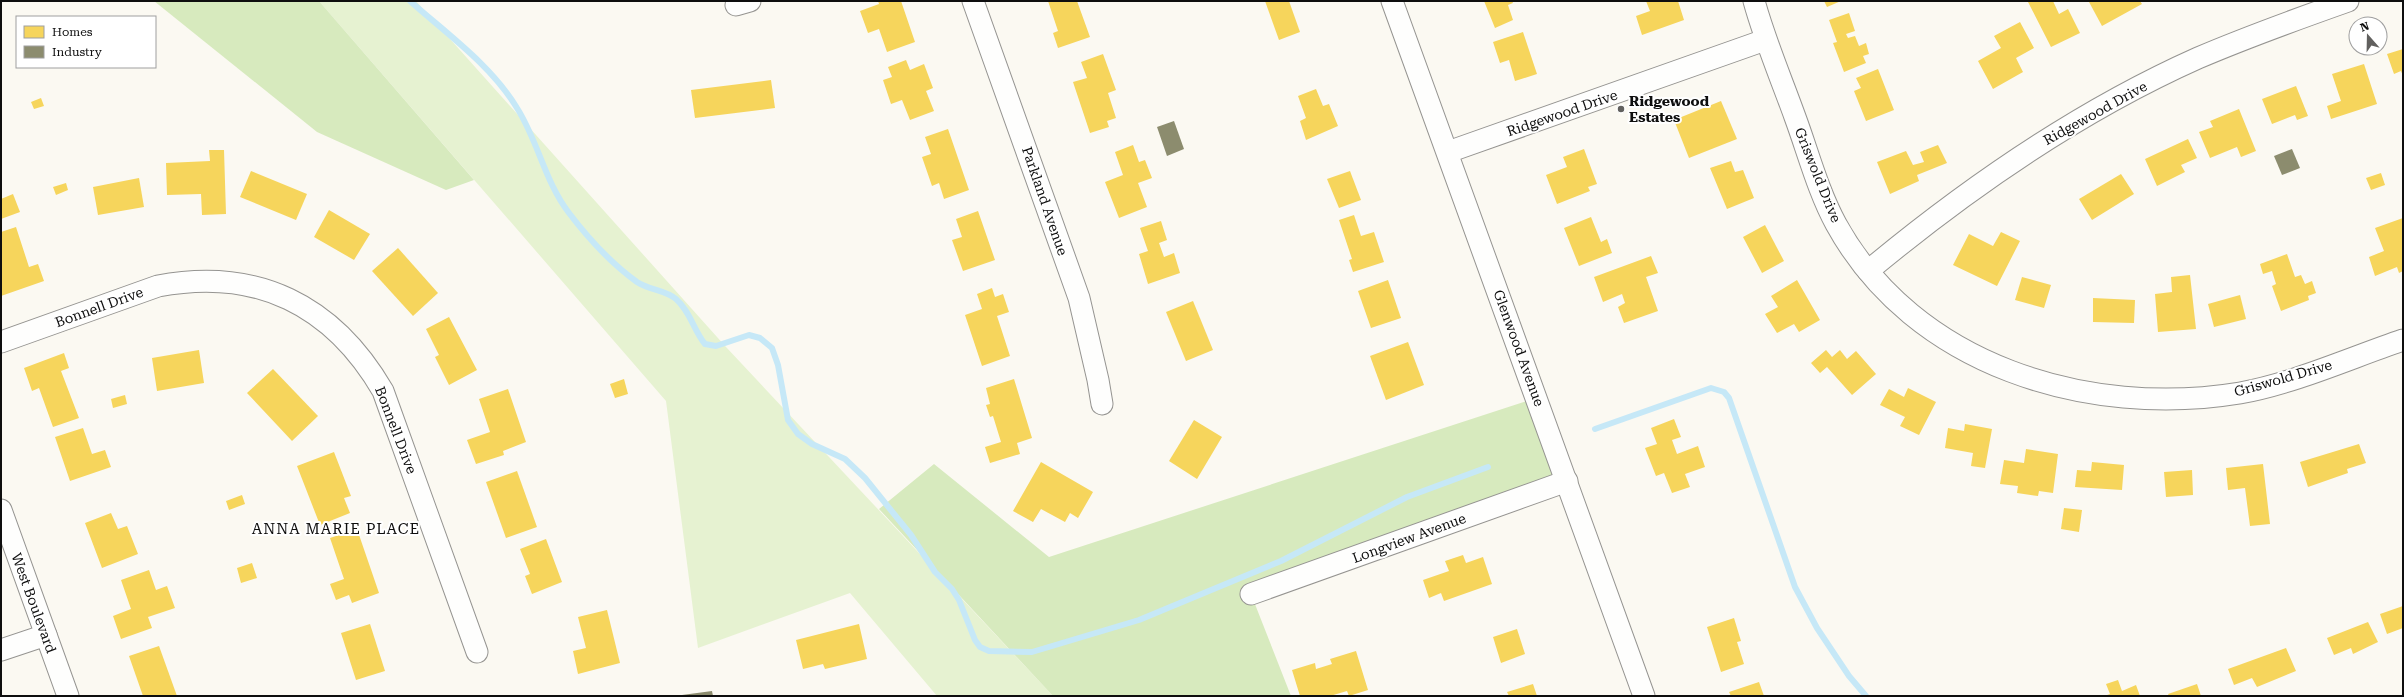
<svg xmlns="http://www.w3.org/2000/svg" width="2404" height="697" font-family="'Roboto Serif',serif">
	<rect width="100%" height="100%" fill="#fbf9f2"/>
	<polygon fill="#e6f2d1" points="319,1 416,1 726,347 1053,696 937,696 850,593 698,648 666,401"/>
	<g fill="#d7eabe">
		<polygon points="154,1 319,1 474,180 446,190 317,132"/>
		<polygon points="1536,398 1567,481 1251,594 1291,696 1053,696 879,509 934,464 1049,557"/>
	</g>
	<g fill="#f6d55c">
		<polygon points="878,1 901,1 915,42 887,52 879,29 868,33 860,11 879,4"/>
		<polygon points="1048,1 1077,1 1090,37 1058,48 1053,33 1058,31"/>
		<polygon points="1265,1 1289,1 1300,32 1279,40"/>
		<polygon points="1484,1 1512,1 1513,3 1508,5 1513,20 1495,28"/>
		<polygon points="1646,1 1678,1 1684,20 1642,35 1636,16 1650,11"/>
		<polygon points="1824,1 1841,1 1827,7"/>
		<polygon points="2053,1 2059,14 2068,9 2080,33 2051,47 2028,2"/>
		<polygon points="2090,1 2140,1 2142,4 2102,26 2089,2"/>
		<polygon points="1849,13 1855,31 1846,34 1848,38 1855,36 1859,46 1866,43 1869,54 1863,56 1866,63 1844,72 1833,43 1837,42 1829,20"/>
		<polygon points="2020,22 2034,48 2016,58 2023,72 1993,89 1978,61 2001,48 1994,36"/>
		<polygon points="1523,32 1537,74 1515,81 1509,60 1500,63 1493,42"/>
		<polygon points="2403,49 2403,76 2401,71 2394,74 2387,54"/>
		<polygon points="1103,54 1116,90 1108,93 1116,118 1107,121 1109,127 1090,133 1073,82 1087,78 1081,62"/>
		<polygon points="906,60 910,70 924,64 933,88 926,91 934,111 910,120 902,100 891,104 883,80 892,77 888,67"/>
		<polygon points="2364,64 2377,104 2331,119 2327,106 2341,101 2332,74"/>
		<polygon points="1878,69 1894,110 1866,121 1854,91 1861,88 1856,78"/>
		<polygon points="771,80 775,108 695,118 691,90"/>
		<polygon points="2296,86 2308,116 2297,120 2295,115 2272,124 2262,99"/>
		<polygon points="1316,89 1323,106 1329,104 1338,126 1306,140 1300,121 1306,118 1298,96"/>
		<polygon points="41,98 44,106 34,109 31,102"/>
		<polygon points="1721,101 1737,139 1689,158 1674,120"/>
		<polygon points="2239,109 2256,151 2241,157 2237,147 2210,158 2199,132 2213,127 2210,121"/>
		<polygon points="948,129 969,190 944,199 939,183 932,186 922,157 931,154 925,137"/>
		<polygon points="2188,139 2197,158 2181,165 2185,172 2157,186 2145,159"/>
		<polygon points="1133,145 1139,162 1145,160 1152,178 1138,183 1147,207 1119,218 1105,182 1123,175 1115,152"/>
		<polygon points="1938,145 1947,163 1917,175 1919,181 1890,194 1877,162 1906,151 1913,165 1924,162 1920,152"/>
		<polygon points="1584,149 1597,184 1588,187 1590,191 1557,204 1546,175 1567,167 1563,157"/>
		<polygon points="209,150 224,150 226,214 202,215 201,194 167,195 166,163 210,161"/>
		<polygon points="1731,161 1735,172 1743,170 1754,198 1727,209 1710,168"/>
		<polygon points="251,171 307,194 296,220 240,197"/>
		<polygon points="1350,171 1361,200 1339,208 1327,179"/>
		<polygon points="2381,173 2385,185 2371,190 2366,178"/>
		<polygon points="2121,174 2134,194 2092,220 2079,199"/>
		<polygon points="139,178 144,207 98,215 93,187"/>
		<polygon points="66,183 68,190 56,195 53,187"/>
		<polygon points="13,194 20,212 1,219 1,199"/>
		<polygon points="329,210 370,234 354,260 314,237"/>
		<polygon points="978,211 995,260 963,271 952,240 962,237 956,219"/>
		<polygon points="1354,215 1361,236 1374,232 1384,262 1353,272 1349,260 1352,259 1339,220"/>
		<polygon points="1591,217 1601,242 1607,239 1612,253 1579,266 1564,228"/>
		<polygon points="2403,218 2403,271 2399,273 2397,267 2375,276 2369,257 2384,251 2375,228"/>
		<polygon points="1161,221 1167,240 1159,243 1164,257 1174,253 1180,273 1148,284 1139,254 1148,251 1140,228"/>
		<polygon points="1765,225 1784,261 1762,273 1743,237"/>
		<polygon points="16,227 29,267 38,264 44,281 1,296 1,232"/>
		<polygon points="2001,232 2020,241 1997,286 1953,265 1969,234 1993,246"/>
		<polygon points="398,248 438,293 413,316 372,271"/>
		<polygon points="2287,254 2295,277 2301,275 2305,284 2312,281 2316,293 2308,296 2309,300 2281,311 2272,286 2276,284 2272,271 2263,274 2260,264"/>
		<polygon points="1651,256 1658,273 1646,277 1658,311 1624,323 1618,307 1625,303 1622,294 1603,302 1594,277"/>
		<polygon points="2190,275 2196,329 2158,332 2155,294 2172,292 2171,277"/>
		<polygon points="2022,277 2051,285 2044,308 2015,300"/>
		<polygon points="1388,280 1401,318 1371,328 1358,291"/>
		<polygon points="1797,280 1820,320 1799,332 1794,324 1777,333 1765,314 1778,307 1771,296"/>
		<polygon points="992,288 995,297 1003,294 1009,312 997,316 1010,356 982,366 965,315 982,309 977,294"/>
		<polygon points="2240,295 2246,319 2214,327 2208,304"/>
		<polygon points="2093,298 2135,300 2134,323 2093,322"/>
		<polygon points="1193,301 1213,350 1186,361 1166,312"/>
		<polygon points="449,317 477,370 449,385 435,357 439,355 426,329"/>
		<polygon points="1408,342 1424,385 1386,400 1370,356"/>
		<polygon points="199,350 204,383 157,391 152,358"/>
		<polygon points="1826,350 1832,357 1840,350 1847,359 1856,351 1876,374 1852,395 1827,367 1820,373 1811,363"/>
		<polygon points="64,353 69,368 61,371 79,418 53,427 39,388 32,391 24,368"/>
		<polygon points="273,369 318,416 292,441 247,393"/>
		<polygon points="624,379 628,394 615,398 610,384"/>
		<polygon points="1014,379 1032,438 1017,443 1020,454 990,463 985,447 1001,442 993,416 990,417 986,405 990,404 986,388"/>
		<polygon points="1908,388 1936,402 1919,435 1900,426 1905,417 1880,405 1889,389 1904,397"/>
		<polygon points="508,389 526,442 503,451 504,455 476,464 467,440 490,432 479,399"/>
		<polygon points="125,395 127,404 113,408 111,399"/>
		<polygon points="1674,419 1681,437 1672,440 1677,454 1698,446 1705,467 1685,474 1690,487 1672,493 1664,473 1656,476 1645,448 1657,444 1651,428"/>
		<polygon points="1194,420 1222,437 1197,479 1169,461"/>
		<polygon points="1965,424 1992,429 1985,468 1971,466 1973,453 1945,448 1948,428 1964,431"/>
		<polygon points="83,428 92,454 105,450 111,467 70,481 55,437"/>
		<polygon points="2359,444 2366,463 2347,469 2348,473 2308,487 2300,462"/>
		<polygon points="2026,449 2058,454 2053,493 2039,491 2038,496 2017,493 2018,486 2000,484 2004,460 2024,463"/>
		<polygon points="334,452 351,496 344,498 350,513 320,525 297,466"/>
		<polygon points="1041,462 1093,492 1078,518 1070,513 1065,522 1041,509 1033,522 1013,511"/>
		<polygon points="2092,462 2124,465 2122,490 2075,487 2077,470 2091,471"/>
		<polygon points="2263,464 2270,524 2250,526 2245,488 2228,490 2226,468"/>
		<polygon points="2192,470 2193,495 2166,497 2164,472"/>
		<polygon points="517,471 537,527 506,538 486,482"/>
		<polygon points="242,495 245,504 229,510 226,501"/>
		<polygon points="2064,508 2082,510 2079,532 2061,529"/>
		<polygon points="111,513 118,529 127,526 138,554 102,568 85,523"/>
		<polygon points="357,529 379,593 352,603 349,595 336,600 330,584 344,579 330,538"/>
		<polygon points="546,539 562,582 532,594 525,576 530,574 520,549"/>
		<polygon points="1463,555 1466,563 1483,557 1492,584 1444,601 1441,593 1429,598 1423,580 1449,571 1445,561"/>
		<polygon points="252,563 257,578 241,583 237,568"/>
		<polygon points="149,570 156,590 167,586 175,608 148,617 152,628 121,639 113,616 131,609 121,580"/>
		<polygon points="2403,606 2403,628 2387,634 2380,614"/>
		<polygon points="607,610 620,663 578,674 573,651 586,648 578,617"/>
		<polygon points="1734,618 1741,641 1737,642 1744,664 1721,672 1707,627"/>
		<polygon points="2368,622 2378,642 2353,654 2351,648 2334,655 2327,638"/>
		<polygon points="370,624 385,671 356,680 341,633"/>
		<polygon points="859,624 867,659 825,669 823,664 803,669 796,640"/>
		<polygon points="1517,629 1525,654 1501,663 1493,637"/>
		<polygon points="159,646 177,696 143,696 129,656"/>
		<polygon points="2286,648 2296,671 2257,687 2252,678 2234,685 2228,669"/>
		<polygon points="1356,651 1368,690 1349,696 1347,691 1330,696 1300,696 1292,670 1315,663 1316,669 1332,664 1330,659"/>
		<polygon points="2118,680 2122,691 2136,685 2140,696 2104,696 2110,694 2106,684"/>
		<polygon points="1759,682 1764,696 1731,696 1729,692"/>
		<polygon points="1533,684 1537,696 1509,696 1507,692"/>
		<polygon points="2197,684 2201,696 2169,696 2168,694"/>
	</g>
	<g fill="#8c8c6e">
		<polygon points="1174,121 1184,149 1167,156 1157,127"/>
		<polygon points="2292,149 2300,168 2282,175 2274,156"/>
		<polygon points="712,691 713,696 682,696 682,695"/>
	</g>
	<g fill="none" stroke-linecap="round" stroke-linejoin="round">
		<g stroke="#c6e8f7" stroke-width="6">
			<path d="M 410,1 C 447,34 491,65 517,108 C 538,141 545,182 569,213 C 588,238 612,264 637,282 C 649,290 665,290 676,299 C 690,311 694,331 705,344 L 716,346 L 749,335 L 760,338 L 772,348 L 778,365 L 788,420 L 798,434 L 812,444 L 845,459 L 865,478 L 911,535 L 935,572 L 952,589 L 959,600 L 975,640 L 980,647 L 989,651 L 1032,652 L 1139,620 L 1281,561 L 1407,497 L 1488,467"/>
			<polyline points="1595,429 1711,388 1724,392 1729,398 1795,587 1817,628 1849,676 1866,696"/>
		</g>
		<g stroke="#959491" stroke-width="23">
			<g id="minor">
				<polyline points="973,1 1079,298 1098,380 1102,404"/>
				<polyline points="1392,1 1644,696"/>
				<path d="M 1754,1 C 1765,41 1781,78 1795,117 C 1808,152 1818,191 1836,224 C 1914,366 2088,418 2240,393 C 2295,383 2350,358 2403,340"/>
				<polyline points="736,5 750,1"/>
				<polyline points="1448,152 1765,40"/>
				<path d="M 1868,271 C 1969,187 2077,112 2198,58 C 2247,37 2297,19 2348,1"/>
				<path d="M 1,342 L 158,286 C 257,267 333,305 383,391 L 477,652"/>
				<polyline points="1,510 68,696"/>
				<polyline points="1251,594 1567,481"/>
				<polyline points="1,650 46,635"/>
			</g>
		</g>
		<use href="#minor" stroke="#fefefd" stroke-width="21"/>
	</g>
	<circle fill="#61605e" stroke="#fff" stroke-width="1.5" cx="1621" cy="109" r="4"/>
	<g text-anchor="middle" stroke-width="4" stroke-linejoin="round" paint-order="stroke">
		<g font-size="14" font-weight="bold" fill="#0e0e0e" stroke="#fff" text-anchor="start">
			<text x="1629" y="106">Ridgewood<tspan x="1629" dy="16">Estates</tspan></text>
		</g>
		<g font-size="14" fill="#0e0e0e" stroke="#fff">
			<text transform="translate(1562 113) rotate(-19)" y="5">Ridgewood Drive</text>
			<text transform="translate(2095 113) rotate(-29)" y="5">Ridgewood Drive</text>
			<text transform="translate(1818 175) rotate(68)" y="5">Griswold Drive</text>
			<text transform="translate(1045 201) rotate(71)" y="5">Parkland Avenue</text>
			<text transform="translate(99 307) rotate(-20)" y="5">Bonnell Drive</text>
			<text transform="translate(1519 348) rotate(70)" y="5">Glenwood Avenue</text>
			<text transform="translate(2283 378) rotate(-16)" y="5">Griswold Drive</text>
			<text transform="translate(396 430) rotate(69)" y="5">Bonnell Drive</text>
			<text transform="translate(1409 538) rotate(-20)" y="5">Longview Avenue</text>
			<text transform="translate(34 603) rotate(70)" y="5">West Boulevard</text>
		</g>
		<g font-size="15" letter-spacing="1" fill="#0e0e0e" stroke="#fff">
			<text x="336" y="534">ANNA MARIE PLACE</text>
		</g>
	</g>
	<rect width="2404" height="697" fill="none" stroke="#0e0e0e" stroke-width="4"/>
	<rect x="16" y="16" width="140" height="52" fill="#ffffff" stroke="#9f9f9f"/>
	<rect x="24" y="26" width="20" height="12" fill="#f6d55c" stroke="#9f9f9f"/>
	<text x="52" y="36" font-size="12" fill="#0e0e0e">Homes</text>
	<rect x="24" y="46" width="20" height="12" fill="#8c8c6e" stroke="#9f9f9f"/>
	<text x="52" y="56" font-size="12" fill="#0e0e0e">Industry</text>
	<g transform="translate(2368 36) rotate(340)"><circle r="19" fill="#ffffff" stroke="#9f9f9f"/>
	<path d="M0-3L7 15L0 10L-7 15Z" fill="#61605e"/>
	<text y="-6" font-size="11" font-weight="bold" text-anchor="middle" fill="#0e0e0e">N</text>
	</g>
</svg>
